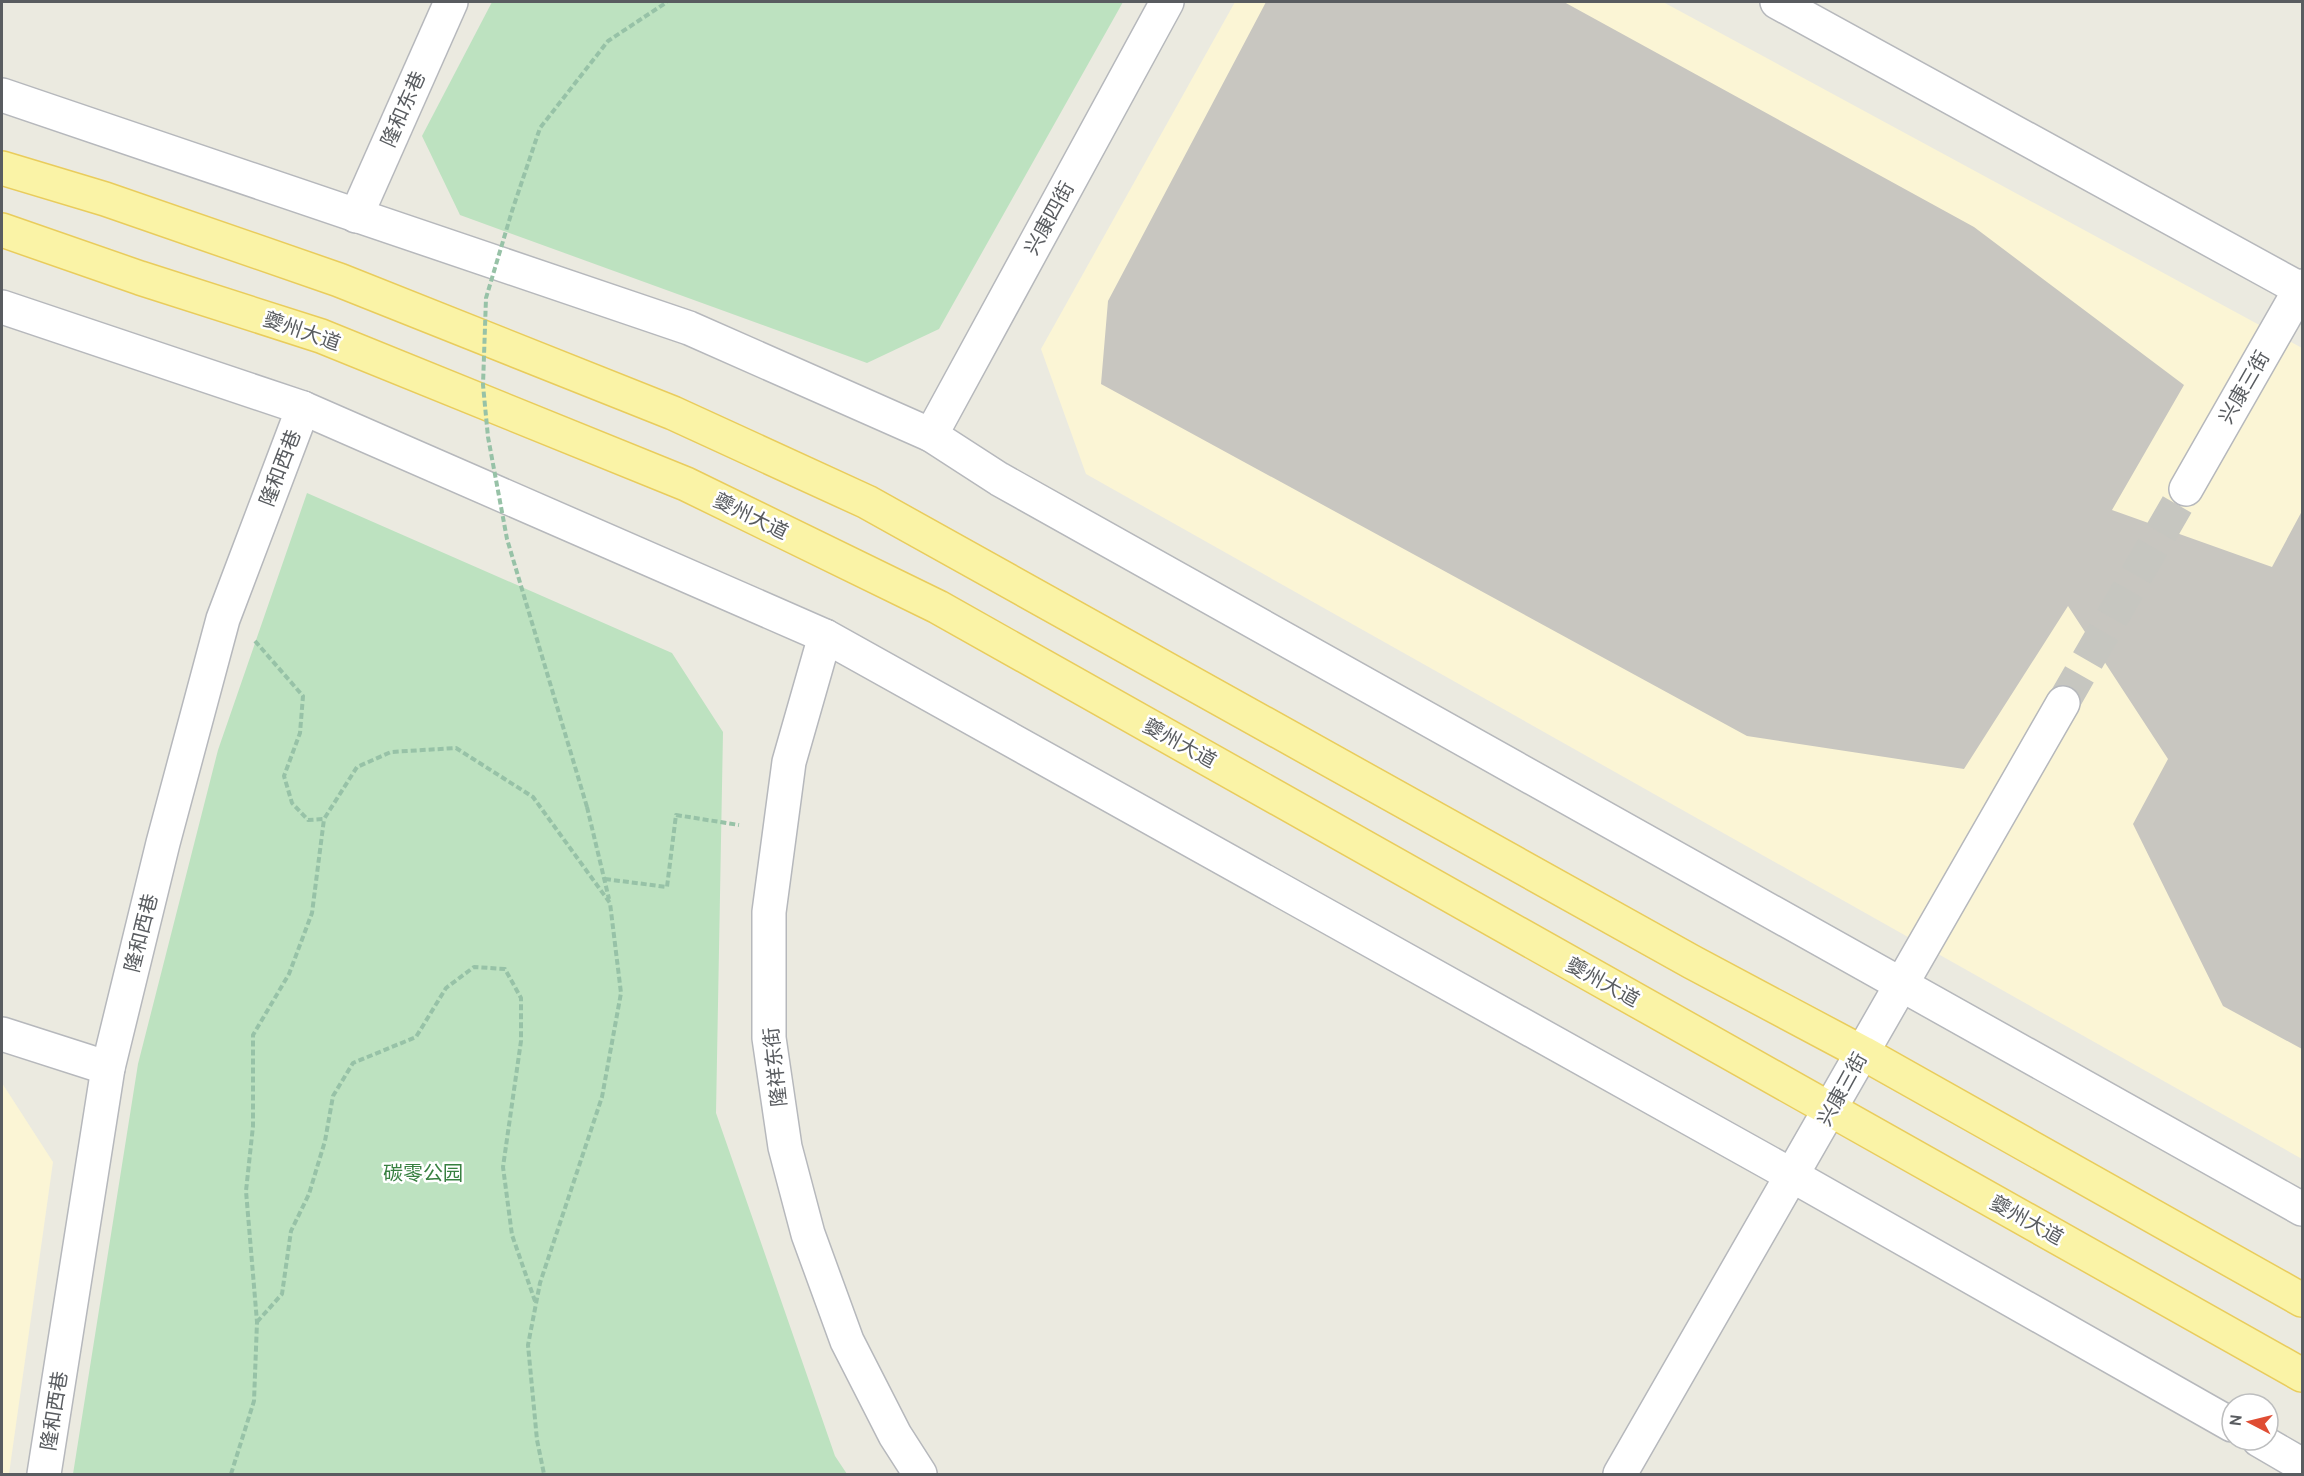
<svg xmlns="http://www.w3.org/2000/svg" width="2304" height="1476" font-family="Cabin,'Noto Sans SC',sans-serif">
	<rect width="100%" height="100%" fill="#ebeae0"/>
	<g fill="#fbf5d5">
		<polygon points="1235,2 1663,2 2302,348 2302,1159 1086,474 1041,349"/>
		<polygon points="2,1083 53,1162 9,1474 2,1474"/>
	</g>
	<g fill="#bde2c0">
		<polygon points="492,2 1123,2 939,329 867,363 460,215 422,136"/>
		<polygon points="307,493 672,653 723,732 716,1113 835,1456 847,1474 73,1474 138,1064 218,750"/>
	</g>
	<polygon fill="#c8c6c0" points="1266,2 1564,2 1974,227 2184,385 2112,510 2272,567 2302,511 2302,1049 2223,1006 2133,824 2168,759 2068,606 1964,769 1747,736 1101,384 1108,301"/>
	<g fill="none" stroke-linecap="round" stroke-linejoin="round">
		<polyline stroke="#c6c6c0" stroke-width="33" stroke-dasharray="33 16" stroke-linecap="butt" points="2063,703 2186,489"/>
		<g stroke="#b6b8bc" stroke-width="36">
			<g id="minor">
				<polyline points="1777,2 2302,290"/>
				<polyline points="356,216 451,2"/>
				<polyline points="931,435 1167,2"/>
				<polyline points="2186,489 2302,286"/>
				<polyline points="825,636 789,762 769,912 769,1038 785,1147 808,1234 847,1341 895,1435 920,1474"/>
				<polyline points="2,1034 108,1068"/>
				<polyline points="44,1474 108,1068 163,843 223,619 303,408"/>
				<polyline points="1620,1474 2063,703"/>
			</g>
		</g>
		<g stroke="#b6b8bc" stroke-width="36">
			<g id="tertiary">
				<polyline points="2,95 689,328 931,435 999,479 2302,1209"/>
				<polyline points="2,307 303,408 825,636 1793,1176 2232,1425"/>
				<polyline points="2259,1440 2302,1465"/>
			</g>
		</g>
		<g stroke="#e9cc5c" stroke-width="36">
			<g id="primary">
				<polyline points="2,168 105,199 339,280 673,413 867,502 1692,962 1863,1053 2302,1300"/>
				<polyline points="2,230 140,278 321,336 686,484 938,607 2302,1375"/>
			</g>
		</g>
		<g stroke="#97c2a7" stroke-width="4" stroke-dasharray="6 3" stroke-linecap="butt">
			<polyline points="255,641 303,696 300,733 284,776 292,803 308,820 324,819 357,767 391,752 456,748 533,797 610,903 621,993 602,1097 540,1283 528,1345 537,1440 544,1474"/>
			<polyline points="587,807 609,899"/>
			<polyline points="605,879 667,887 676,815 739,825"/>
			<polyline points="257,1322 282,1294 291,1231 309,1194 325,1141 333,1096 353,1063 416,1037 446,988 474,967 505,969 521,998 521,1041 503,1167 512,1235 536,1304"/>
			<polyline points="231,1474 254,1401 257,1322 246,1191 253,1126 253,1035 289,974 312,913 324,819"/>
		</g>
		<use href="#minor" stroke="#fff" stroke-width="33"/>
		<use href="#tertiary" stroke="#fff" stroke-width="33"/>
		<use href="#primary" stroke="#faf3a6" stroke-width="33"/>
		<polyline stroke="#97c2a7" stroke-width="4" stroke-dasharray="6 3" stroke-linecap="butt" points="587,807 507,539 488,437 483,385 486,298 512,211 540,128 608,41 667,2"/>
	</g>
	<g text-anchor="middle" stroke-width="5" stroke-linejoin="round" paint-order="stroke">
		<g font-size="20" fill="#595c60" stroke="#fff">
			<text transform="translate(403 109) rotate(-66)" y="7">隆和东巷</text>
			<text transform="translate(1049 218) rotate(-61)" y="7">兴康四街</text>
			<text transform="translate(302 331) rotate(19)" y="7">夔州大道</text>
			<text transform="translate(2244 387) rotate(-60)" y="7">兴康三街</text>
			<text transform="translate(280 468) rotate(-69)" y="7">隆和西巷</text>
			<text transform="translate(751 516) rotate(26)" y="7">夔州大道</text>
			<text transform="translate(1180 743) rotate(29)" y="7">夔州大道</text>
			<text transform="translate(141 933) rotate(-76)" y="7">隆和西巷</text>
			<text transform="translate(1603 982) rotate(29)" y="7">夔州大道</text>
			<text transform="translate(775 1067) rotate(-96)" y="7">隆祥东街</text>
			<text transform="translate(1842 1089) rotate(-61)" y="7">兴康三街</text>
			<text transform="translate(2027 1220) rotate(29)" y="7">夔州大道</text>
			<text transform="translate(54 1411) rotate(-81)" y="7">隆和西巷</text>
		</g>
		<g font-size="20" fill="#388041" stroke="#fff">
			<text x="423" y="1180">碳零公园</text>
		</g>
	</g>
	<rect width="2304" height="1476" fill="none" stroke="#595c60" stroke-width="6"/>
	<g transform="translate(2250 1422) rotate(277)"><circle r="28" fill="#ffffff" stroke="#bdbebf" stroke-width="1.5"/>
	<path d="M0-4.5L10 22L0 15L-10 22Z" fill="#df4d33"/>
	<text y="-9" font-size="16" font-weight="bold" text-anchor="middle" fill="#595c60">N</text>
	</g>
</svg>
